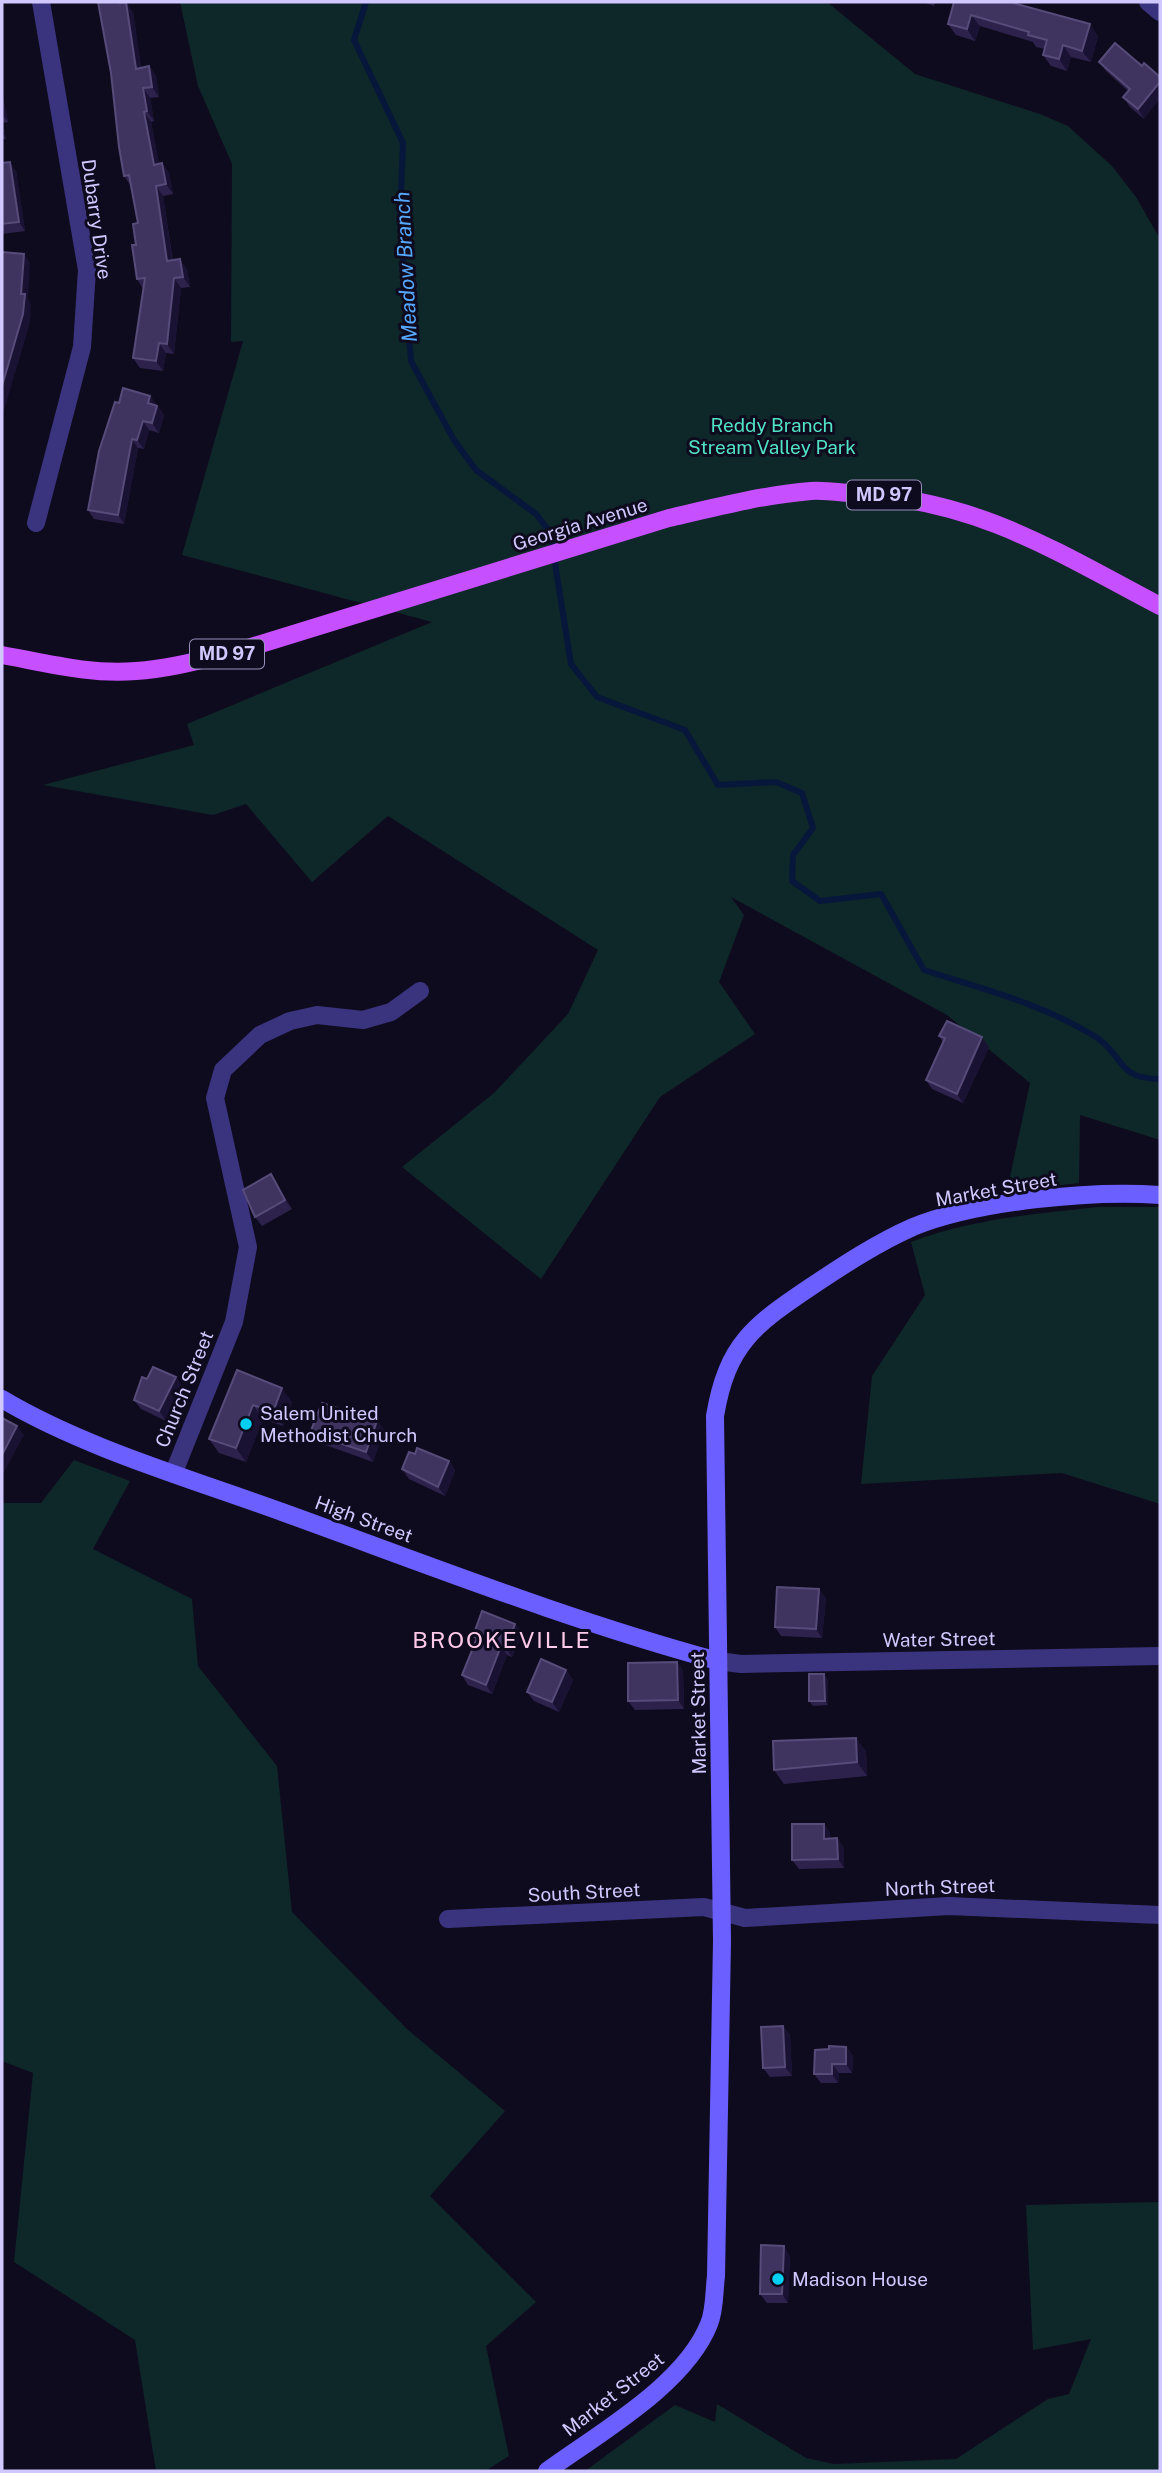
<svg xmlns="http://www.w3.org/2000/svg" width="1162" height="2473" font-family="'Public Sans',sans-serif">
	<rect width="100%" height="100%" fill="#0f0b1e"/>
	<g fill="#0e2728">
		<polygon points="180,2 827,2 915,74 1040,114 1068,126 1112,166 1136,197 1160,239 1160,1140 1080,1115 1079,1183 1007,1191 1030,1083 947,1015 731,897 744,915 719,982 755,1034 660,1097 541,1279 402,1167 494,1093 568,1014 598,950 388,816 312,882 246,804 213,815 43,785 194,745 187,724 432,622 182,555 243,341 231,342 232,164 198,86"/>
		<path d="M 1098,1207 L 1160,1207 L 1160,1504 L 1062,1473 L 861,1484 L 872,1376 L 925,1295 L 911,1242 C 972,1219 1034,1214 1098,1207 Z"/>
		<polygon points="74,1460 130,1481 93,1549 192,1599 198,1666 277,1766 292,1912 407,2029 505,2111 430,2196 536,2302 486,2346 509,2456 485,2471 156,2471 135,2340 14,2262 33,2073 2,2061 2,1503 41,1503"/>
		<polygon points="1160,2202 1160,2471 585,2471 675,2405 715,2422 717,2404 806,2458 834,2464 956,2459 1048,2399 1069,2394 1091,2339 1033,2350 1026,2205"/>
	</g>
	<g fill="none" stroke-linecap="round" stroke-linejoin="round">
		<path stroke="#07173b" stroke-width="6" d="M 366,2 L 354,40 L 403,143 L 400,218 L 411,361 L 454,440 L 476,470 L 536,514 L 550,532 L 571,664 L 597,697 L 685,730 L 718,785 L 776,782 L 802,793 L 813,828 L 793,855 L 792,881 L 820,901 L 881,894 L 924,970 C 983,989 1043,1004 1096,1037 C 1124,1055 1116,1079 1160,1079"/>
		<g stroke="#3a347f" stroke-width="18">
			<polyline points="1148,2 1160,12"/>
			<polyline points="36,523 82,347 87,270 41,2"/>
			<polyline points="174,1472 234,1322 248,1247 215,1098 223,1070 260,1035 290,1021 317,1015 363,1020 391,1012 420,991"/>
			<polyline points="718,1661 741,1664 1160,1656"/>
			<polyline points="448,1919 704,1907 745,1918 949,1906 1160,1915"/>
		</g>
		<g stroke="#6b5fff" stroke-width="18">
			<path d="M 2,1399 C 84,1448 192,1479 282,1512 C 426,1564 570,1621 718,1661"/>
			<path d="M 547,2471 C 599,2433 685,2385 709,2324 C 715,2310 714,2291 716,2276 L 722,1941 L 715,1416 C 727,1344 754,1325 812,1286 C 845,1264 877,1243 913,1227 C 976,1201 1092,1190 1160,1195"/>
		</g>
		<path stroke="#c64fff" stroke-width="18" d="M 2,655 C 46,663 91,675 136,671 C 170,669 204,659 238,651 L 669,518 C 716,507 763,495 811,491 C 826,490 843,493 859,494 C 979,501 1057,552 1160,606"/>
	</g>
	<g fill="#2d224c">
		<polygon points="923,2 935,2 934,6"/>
		<polygon points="954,2 1021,5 1098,36 1091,62 1071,57 1067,71 1051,66 1043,55 1045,49 1036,47 1033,42 980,26 975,41 956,35 948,24"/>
		<polygon points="133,12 141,68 149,66 156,76 159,97 150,98 154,121 151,122 159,164 162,163 169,173 173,194 163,196 173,261 180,259 187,270 190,287 181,288 174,354 166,353 163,371 140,368 133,358 143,289 137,279 136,245 138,223 131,186 124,176 111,73"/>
		<polygon points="1099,62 1142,66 1144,119 1130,107 1123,97 1128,91 1106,71"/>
		<polygon points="2,92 8,122 3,123 6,139 2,139"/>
		<polygon points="2,163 16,171 25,231 2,234"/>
		<polygon points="150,396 164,415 159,433 149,430 144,449 138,448 124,524 94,519 88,510 119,403"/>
		<polygon points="939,1036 989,1047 963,1103 932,1089 926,1080 943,1042"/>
		<polygon points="271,1174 292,1209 262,1226 255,1217"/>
		<polygon points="237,1370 292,1402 283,1426 263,1419 246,1462 219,1453 209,1439"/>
		<polygon points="176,1377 182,1387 166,1421 141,1409 134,1400 147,1379"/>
		<polygon points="377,1421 384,1430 373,1462 317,1442 310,1433"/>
		<polygon points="449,1461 455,1470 445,1496 409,1479 402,1469"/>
		<polygon points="826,1598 822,1638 781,1636 775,1627"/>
		<polygon points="515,1624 522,1633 512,1657 507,1655 492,1694 468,1685 462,1675 476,1640 473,1636"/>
		<polygon points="677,1662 683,1671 684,1709 635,1710 628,1701"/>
		<polygon points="566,1670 573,1680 559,1712 534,1701 527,1692"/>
		<polygon points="828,1679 828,1705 813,1706 809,1701"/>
		<polygon points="856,1738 866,1752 867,1776 784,1784 774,1770"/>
		<polygon points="824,1824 830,1833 830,1839 837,1838 844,1848 844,1868 799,1869 792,1860"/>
		<polygon points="783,2026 790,2035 792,2076 770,2077 763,2068"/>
		<polygon points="846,2047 853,2056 852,2073 839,2073 838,2083 821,2083 814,2074 829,2049"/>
		<polygon points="790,2256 788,2303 767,2303 760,2294"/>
	</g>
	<g fill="#1a1232">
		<polygon points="126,2 133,12 143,79 136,69"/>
		<polygon points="971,15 980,26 975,41 967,29"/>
		<polygon points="1090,24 1098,36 1091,62 1082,51"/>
		<polygon points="1063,45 1071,57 1067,71 1059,59"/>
		<polygon points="149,66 156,76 159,97 152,87"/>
		<polygon points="1160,82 1160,99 1144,119 1138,109"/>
		<polygon points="143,88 150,98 154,121 147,111"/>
		<polygon points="2,92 8,122 2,114"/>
		<polygon points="144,112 151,122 161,175 154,165"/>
		<polygon points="2,122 3,123 6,139 2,133"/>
		<polygon points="10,162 16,171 25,231 19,222"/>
		<polygon points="162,163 169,173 173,194 166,184"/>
		<polygon points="156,186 163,196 174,271 167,261"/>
		<polygon points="24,254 30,263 28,298 31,304 30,323 2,417 2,386 21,294"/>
		<polygon points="180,259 187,270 190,287 183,277"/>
		<polygon points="174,278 181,288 174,354 167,344"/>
		<polygon points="159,343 166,353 163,371 156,361"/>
		<polygon points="150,396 157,405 154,413 148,403"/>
		<polygon points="157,406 164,415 159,433 152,423"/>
		<polygon points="143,421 149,430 144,449 137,440"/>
		<polygon points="132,439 138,448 124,524 118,515"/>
		<polygon points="982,1037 989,1047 963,1103 957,1094"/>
		<polygon points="271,1174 277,1183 292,1209 285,1200"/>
		<polygon points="176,1377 182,1387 166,1421 159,1411"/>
		<polygon points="282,1388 292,1402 283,1426 273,1412"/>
		<polygon points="253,1405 263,1419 246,1462 236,1448"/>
		<polygon points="377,1421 384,1430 373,1462 366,1452"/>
		<polygon points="17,1426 24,1435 2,1476 2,1455"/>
		<polygon points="449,1461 455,1470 445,1496 438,1487"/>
		<polygon points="819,1589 826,1598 822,1638 816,1629"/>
		<polygon points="515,1624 522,1633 512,1657 506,1648"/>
		<polygon points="501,1646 507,1655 492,1694 486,1685"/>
		<polygon points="677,1662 683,1671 684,1709 678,1700"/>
		<polygon points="566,1670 573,1680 559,1712 552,1702"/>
		<polygon points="824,1674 828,1679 828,1705 825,1701"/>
		<polygon points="856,1738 866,1752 867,1776 857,1762"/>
		<polygon points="824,1824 830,1833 831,1848 824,1839"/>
		<polygon points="837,1838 844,1848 844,1868 838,1859"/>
		<polygon points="783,2026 790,2035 792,2076 785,2067"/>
		<polygon points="846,2047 853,2056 852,2073 846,2064"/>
		<polygon points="832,2064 839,2073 838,2083 832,2074"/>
		<polygon points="784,2246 790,2256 788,2303 782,2294"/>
	</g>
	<g fill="#3f3460" stroke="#564b79" stroke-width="2">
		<polygon points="98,2 119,2 120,3 126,2 136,69 149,66 152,87 143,88 147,111 144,112 154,165 162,163 166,184 156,186 167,261 180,259 183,277 174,278 167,344 159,343 156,361 133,358 145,278 137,279 132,245 136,245 133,224 138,223 129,175 124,176 119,147 111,73"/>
		<polygon points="954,2 1013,2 1013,3 1090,24 1082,51 1063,45 1059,59 1043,55 1047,40 1028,35 1029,32 971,15 967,29 948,24"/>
		<polygon points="1115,43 1142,66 1144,63 1160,77 1160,82 1138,109 1123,97 1130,89 1099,62"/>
		<polygon points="10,162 19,222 2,224 2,163"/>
		<polygon points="2,252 24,254 21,294 25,294 23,314 2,386"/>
		<polygon points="123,388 150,396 148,403 157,406 152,423 143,421 137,440 132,439 118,515 88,510 99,451 115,402 119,403"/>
		<polygon points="947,1021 982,1037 957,1094 926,1080 945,1038 939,1036"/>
		<polygon points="271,1174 285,1200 255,1217 243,1190"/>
		<polygon points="153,1367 176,1377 159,1411 134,1400 142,1377 147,1379"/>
		<polygon points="237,1370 282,1388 273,1412 253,1405 236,1448 209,1439"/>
		<polygon points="322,1403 377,1421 366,1452 310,1433"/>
		<polygon points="2,1418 17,1426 2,1455"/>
		<polygon points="417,1448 449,1461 438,1487 402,1469 409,1452 415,1454"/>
		<polygon points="777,1587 819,1589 816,1629 775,1627"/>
		<polygon points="482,1611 515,1624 506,1648 501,1646 486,1685 462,1675 477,1638 473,1636"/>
		<polygon points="541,1659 566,1670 552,1702 527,1692"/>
		<polygon points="677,1662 678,1700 628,1701 628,1663"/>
		<polygon points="809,1674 824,1674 825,1701 809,1701"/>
		<polygon points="856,1738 857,1762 774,1770 773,1741"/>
		<polygon points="792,1824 824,1824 824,1839 837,1838 838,1859 792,1860"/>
		<polygon points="783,2026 785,2067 763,2068 761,2027"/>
		<polygon points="829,2046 846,2047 846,2064 832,2064 832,2074 814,2074 815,2050 829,2049"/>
		<polygon points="761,2245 784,2246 782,2294 760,2294"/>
	</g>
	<g fill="#00cef3" stroke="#0f0b1e" stroke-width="2.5">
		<circle cx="246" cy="1424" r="7"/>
		<circle cx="778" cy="2279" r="7"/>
	</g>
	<g text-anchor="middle" stroke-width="6" stroke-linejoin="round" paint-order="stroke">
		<g fill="#0f0b1e" stroke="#978fbc" stroke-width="2">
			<rect x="847" y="480.5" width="74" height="29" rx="5"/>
			<rect x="190" y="639.5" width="74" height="29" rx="5"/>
		</g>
		<g font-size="18" font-weight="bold" fill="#d1c8ff">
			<text x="884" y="501">MD 97</text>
			<text x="227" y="660">MD 97</text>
		</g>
		<g font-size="19" fill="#d1c8ff" stroke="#0f0b1e">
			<text transform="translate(97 219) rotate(82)" y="7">Dubarry Drive</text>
			<text transform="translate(580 524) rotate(-17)" y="7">Georgia Avenue</text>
			<text transform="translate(996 1189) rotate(-10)" y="7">Market Street</text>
			<text transform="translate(184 1389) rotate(-68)" y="7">Church Street</text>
			<text transform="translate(364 1519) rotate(20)" y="7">High Street</text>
			<text transform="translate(939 1639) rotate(-1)" y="7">Water Street</text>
			<text transform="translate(698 1713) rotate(-91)" y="7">Market Street</text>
			<text transform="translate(940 1887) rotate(-2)" y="7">North Street</text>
			<text transform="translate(584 1892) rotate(-3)" y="7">South Street</text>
			<text transform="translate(613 2394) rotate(-38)" y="7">Market Street</text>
		</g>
		<g font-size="19" fill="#50e3c5" stroke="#0f0b1e">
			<text x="772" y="432">Reddy Branch<tspan x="772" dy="22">Stream Valley Park</tspan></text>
		</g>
		<g font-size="19" fill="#d1c8ff" stroke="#0f0b1e" text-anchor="start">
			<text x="260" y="1420">Salem United<tspan x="260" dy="22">Methodist Church</tspan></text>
			<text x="792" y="2286">Madison House</text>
		</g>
		<g font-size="21" font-style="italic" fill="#56a8ff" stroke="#0f0b1e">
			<text transform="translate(406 267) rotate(-93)" y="7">Meadow Branch</text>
		</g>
		<g font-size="23" letter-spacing="2" fill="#ffcae9" stroke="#0f0b1e">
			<text x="502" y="1648">BROOKEVILLE</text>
		</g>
	</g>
	<rect width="1162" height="2473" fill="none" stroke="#d1c8ff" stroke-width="7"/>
</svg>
